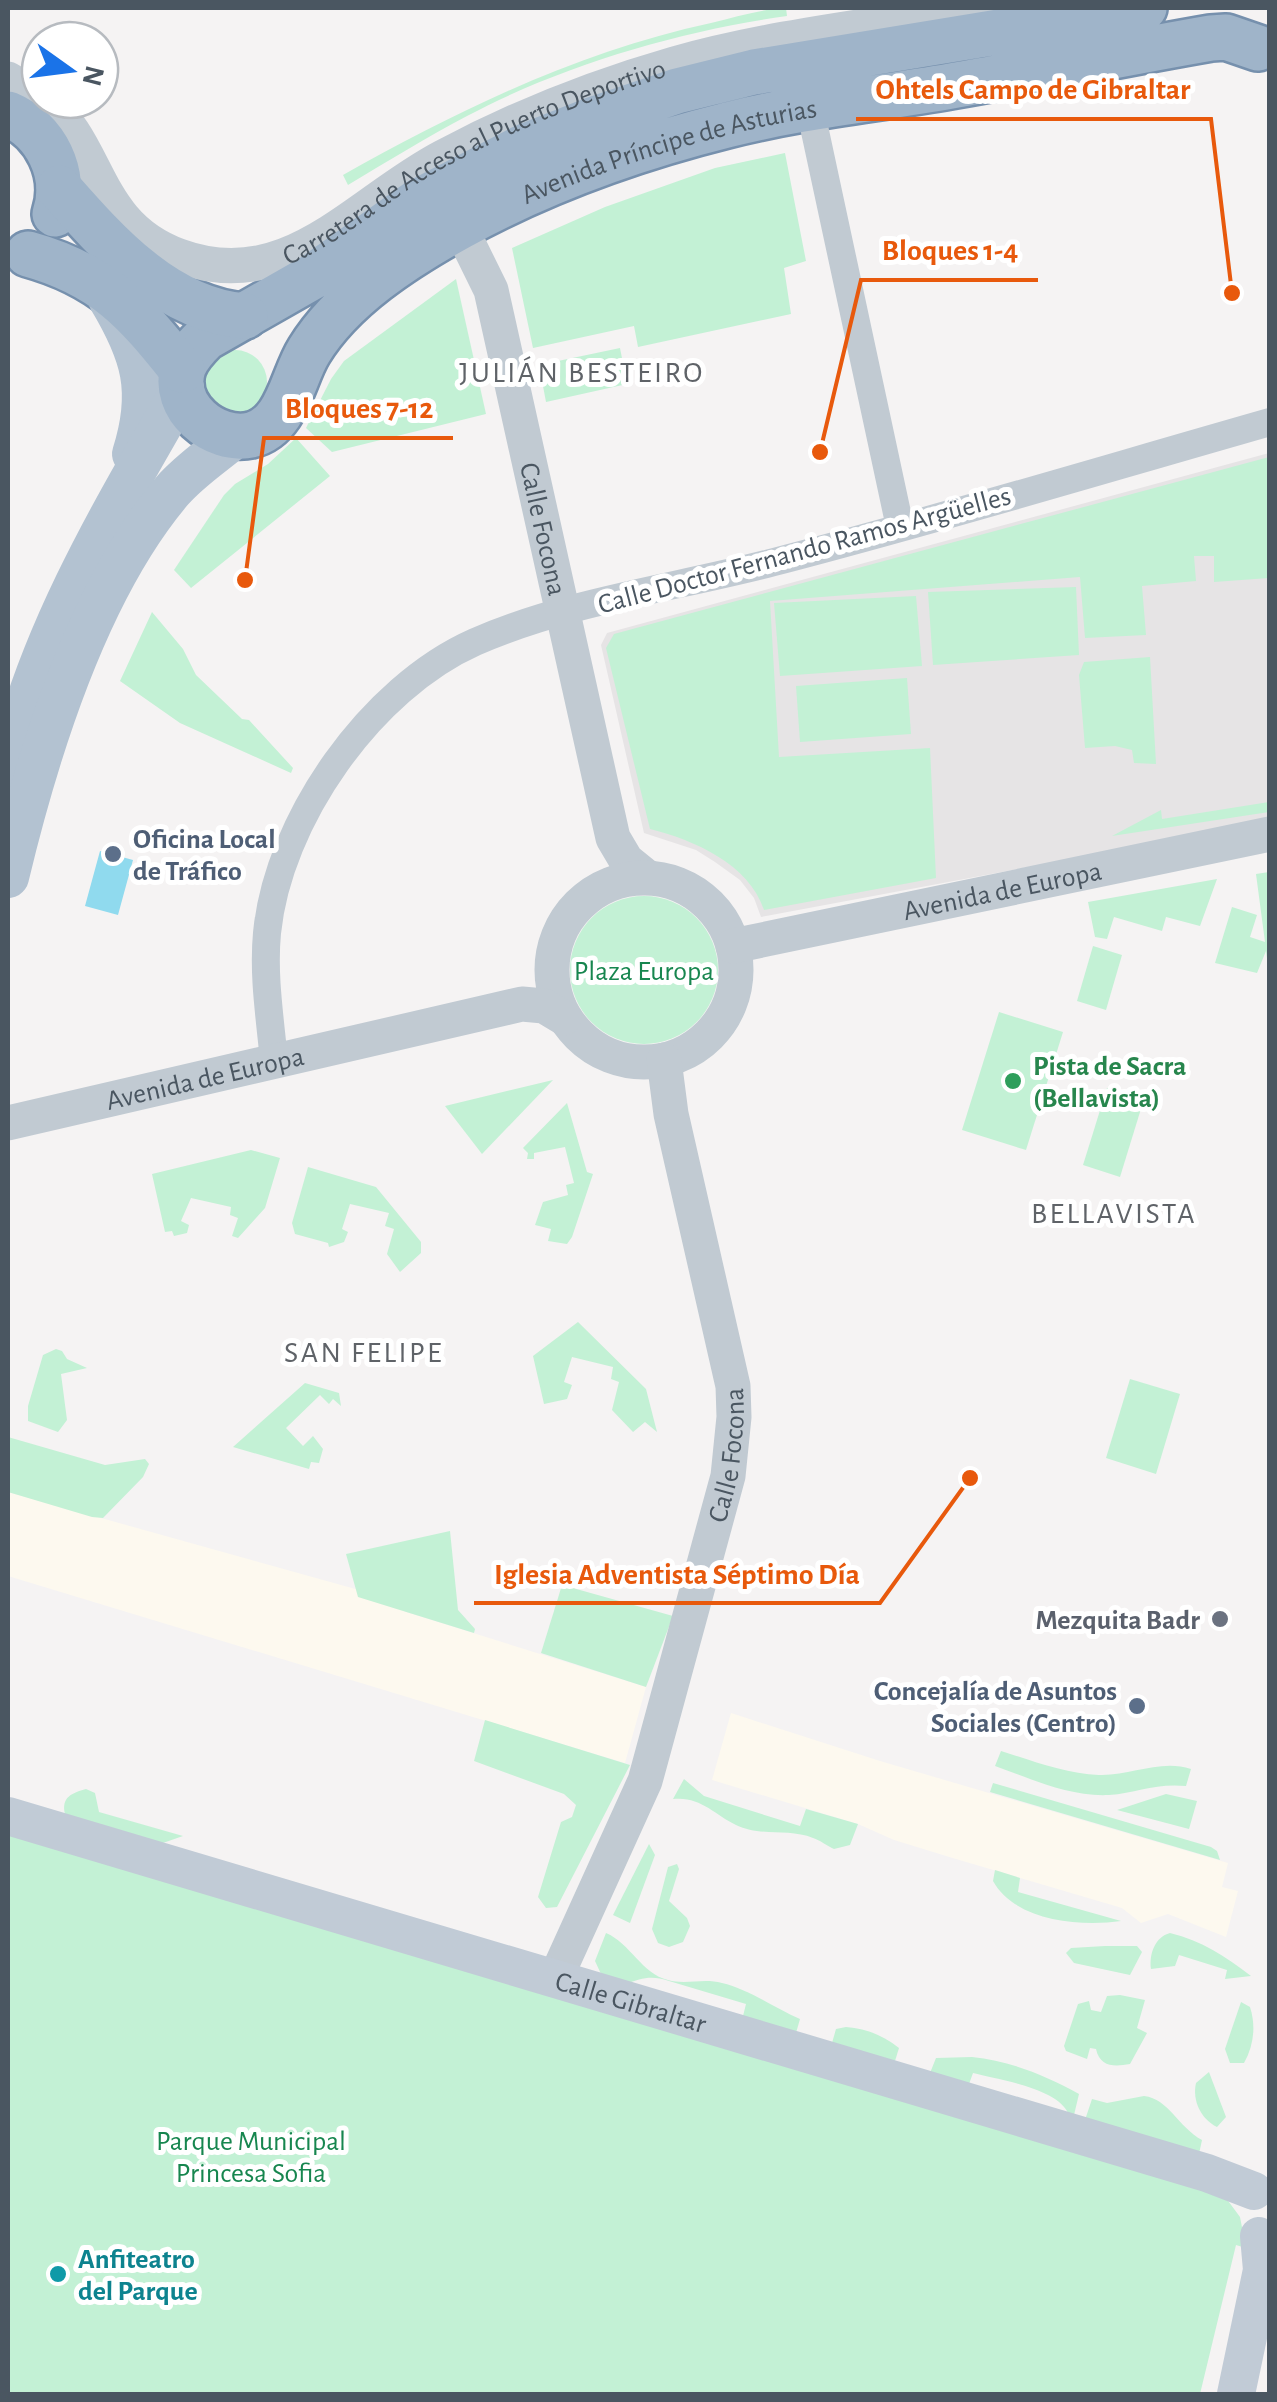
<svg xmlns="http://www.w3.org/2000/svg" width="1277" height="2402" font-family="'Alegreya Sans',sans-serif">
	<rect width="100%" height="100%" fill="#f5f3f3"/>
	<g fill="#fdf9ef">
		<polygon points="8,1492 359,1590 406,1612 646,1687 625,1763 8,1576"/>
		<polygon points="731,1713 880,1761 1228,1863 1222,1887 1238,1891 1226,1937 1168,1914 1141,1923 1122,1908 956,1859 894,1840 858,1824 712,1780"/>
	</g>
	<polygon fill="#e6e4e5" points="1269,453 1269,822 761,917 754,898 740,880 715,862 696,850 644,833 601,645 607,633"/>
	<g fill="#c3f1d5">
		<path d="M 786,8 L 787,16 C 680,31 563,65 467,116 C 427,137 388,161 348,185 L 343,175 C 459,110 580,51 711,23 C 736,17 761,9 786,8 Z"/>
		<polygon points="785,153 806,261 784,268 791,314 638,347 634,326 533,348 512,248 605,207 715,168"/>
		<polygon points="456,279 486,414 332,452 306,428 331,379 344,361"/>
		<polygon points="620,348 627,384 546,402 539,365"/>
		<circle cx="235" cy="382" r="32"/>
		<polygon points="296,438 330,476 191,588 174,570 224,495 235,484 268,464"/>
		<path d="M 1269,457 L 1269,578 L 1214,582 L 1214,556 L 1194,556 L 1196,581 L 1142,586 L 1146,635 L 1085,638 L 1080,577 L 770,601 L 779,757 L 930,748 L 936,878 L 764,910 C 749,864 694,840 650,829 L 606,648 L 614,634 Z"/>
		<polygon points="1076,587 1079,655 933,665 928,592"/>
		<polygon points="916,596 922,666 780,676 774,603"/>
		<polygon points="152,612 183,649 196,675 242,719 249,720 293,768 291,773 180,723 120,681"/>
		<polygon points="1150,657 1156,764 1134,763 1132,750 1115,746 1085,748 1079,675 1084,662"/>
		<polygon points="907,678 911,734 800,742 796,686"/>
		<polygon points="1269,802 1269,812 1112,836 1161,810 1162,819"/>
		<polygon points="1269,872 1269,973 1266,951 1257,973 1215,963 1232,907 1257,915 1250,937 1265,942 1256,874"/>
		<polygon points="1217,879 1200,926 1166,917 1162,931 1114,917 1107,939 1095,937 1088,902"/>
		<circle cx="644" cy="970" r="74"/>
		<polygon points="1093,946 1122,955 1106,1010 1077,1001"/>
		<polygon points="999,1012 1063,1032 1026,1150 962,1130"/>
		<polygon points="553,1080 482,1154 445,1106"/>
		<polygon points="1107,1088 1144,1099 1120,1177 1083,1165"/>
		<polygon points="567,1103 587,1172 593,1174 572,1237 567,1244 548,1241 551,1229 535,1225 543,1202 568,1195 566,1185 574,1183 565,1147 534,1153 534,1159 527,1159 528,1153 523,1148"/>
		<polygon points="251,1150 280,1158 265,1208 238,1238 232,1236 238,1218 230,1215 231,1207 191,1198 181,1221 189,1225 187,1233 174,1236 172,1231 165,1232 152,1174"/>
		<polygon points="308,1167 376,1187 421,1242 421,1253 400,1272 387,1254 394,1229 385,1226 389,1213 350,1204 342,1229 348,1232 344,1242 329,1247 328,1243 295,1234 292,1223"/>
		<polygon points="578,1322 646,1389 657,1432 645,1422 633,1432 612,1410 619,1382 611,1379 613,1367 572,1357 564,1382 572,1385 567,1399 544,1404 533,1356"/>
		<polygon points="56,1349 62,1351 67,1359 87,1368 61,1374 67,1420 58,1432 28,1421 28,1406 43,1355"/>
		<polygon points="1130,1379 1180,1394 1156,1474 1106,1458"/>
		<polygon points="305,1383 339,1393 341,1406 333,1399 329,1404 320,1395 286,1428 303,1446 313,1436 323,1449 319,1463 311,1462 309,1469 233,1447"/>
		<polygon points="8,1437 105,1465 145,1459 149,1464 143,1477 103,1518 92,1517 8,1492"/>
		<polygon points="450,1531 458,1610 475,1629 474,1633 358,1597 346,1554"/>
		<polygon points="562,1585 673,1616 646,1687 541,1653"/>
		<polygon points="485,1720 630,1765 557,1907 546,1908 538,1897 561,1822 572,1817 576,1805 564,1794 474,1761"/>
		<path d="M 1001,1751 C 1033,1761 1066,1774 1099,1775 C 1131,1776 1160,1759 1191,1769 L 1186,1786 C 1155,1783 1137,1793 1109,1795 C 1070,1797 1031,1779 995,1766 Z"/>
		<path d="M 684,1779 L 704,1796 L 800,1826 L 806,1809 L 858,1824 L 850,1845 L 834,1849 C 827,1846 820,1840 813,1838 C 789,1828 760,1837 736,1825 C 714,1814 700,1796 673,1799 Z"/>
		<polygon points="993,1783 1211,1847 1217,1851 1220,1860 990,1792"/>
		<path d="M 86,1789 L 95,1793 L 99,1812 L 183,1836 L 160,1844 L 65,1814 C 61,1797 72,1793 86,1789 Z"/>
		<polygon points="1166,1794 1197,1801 1189,1829 1117,1810"/>
		<polygon points="8,1834 1223,2194 1240,2217 1246,2248 1236,2245 1200,2394 8,2394"/>
		<polygon points="649,1844 655,1855 630,1923 613,1915"/>
		<polygon points="677,1864 679,1869 669,1901 687,1918 690,1926 683,1942 669,1947 658,1943 652,1929 668,1867"/>
		<path d="M 995,1870 L 1020,1878 L 1018,1892 L 1121,1921 C 1080,1927 1015,1921 993,1881 Z"/>
		<path d="M 606,1933 C 630,1943 642,1974 668,1980 C 685,1985 704,1978 722,1983 C 748,1989 775,2008 800,2019 L 796,2033 L 743,2016 L 746,2004 L 669,1981 C 652,1975 641,1978 626,1984 L 601,1974 L 595,1961 Z"/>
		<path d="M 1170,1933 C 1202,1941 1225,1956 1251,1976 L 1225,1979 L 1227,1970 L 1179,1955 L 1175,1966 L 1151,1969 C 1149,1954 1155,1937 1170,1933 Z"/>
		<polygon points="1105,1946 1137,1946 1142,1952 1130,1975 1074,1963 1066,1953 1071,1948"/>
		<path d="M 1120,1995 L 1145,2000 L 1137,2028 L 1147,2033 L 1130,2064 C 1114,2067 1100,2067 1096,2049 L 1090,2048 L 1087,2059 L 1066,2051 L 1064,2046 L 1078,2004 L 1089,2001 L 1091,2010 L 1101,2012 L 1107,1996 Z"/>
		<path d="M 1241,2002 L 1250,2007 C 1256,2026 1254,2045 1244,2063 L 1230,2063 L 1225,2049 Z"/>
		<path d="M 846,2027 C 868,2029 882,2035 899,2048 L 895,2061 L 832,2043 L 836,2029 Z"/>
		<path d="M 972,2057 C 1010,2061 1045,2075 1079,2094 L 1074,2115 L 1069,2115 C 1059,2088 999,2080 973,2073 L 969,2084 L 930,2073 L 936,2058 Z"/>
		<path d="M 1209,2072 L 1226,2117 L 1217,2127 C 1201,2119 1192,2101 1196,2083 Z"/>
		<path d="M 1144,2096 C 1169,2099 1178,2127 1202,2140 L 1199,2154 L 1085,2120 L 1092,2099 L 1107,2103 Z"/>
	</g>
	<polygon fill="#90daee" points="100,851 133,860 118,915 85,906"/>
	<g fill="none" stroke-linecap="round" stroke-linejoin="round">
		<g stroke="#7690ad" stroke-width="50">
			<g id="trunk">
				<path id="s7" d="M 1144,8 L 754,72 L 677,91 L 594,119 L 523,147 L 417,202 L 312,277 L 205,338 C 196,347 187,356 183,368 C 171,407 214,443 251,435 C 288,426 292,378 309,351 C 342,297 405,257 459,227 C 543,181 635,148 727,125 C 801,106 877,99 951,86 C 1038,71 1124,53 1211,38 L 1226,37 L 1258,48"/>
				<path d="M 8,114 C 46,130 68,174 55,214"/>
				<path d="M 59,188 C 108,244 167,310 245,316"/>
				<path d="M 28,254 C 104,275 135,311 182,370"/>
			</g>
		</g>
		<g stroke="#c1cad2" stroke-width="28">
			<polyline points="810,108 900,527"/>
			<path d="M 274,1061 C 270,1018 263,976 267,933 C 278,820 371,688 475,642 C 569,601 675,588 774,562 C 940,519 1105,469 1270,422"/>
		</g>
		<g stroke="#c1cad2" stroke-width="35">
			<polyline points="8,79 40,98"/>
			<path id="s1" d="M 44,100 C 102,145 92,224 179,256 C 288,296 355,203 443,157 C 516,118 594,87 674,64 C 773,36 879,25 980,8"/>
			<path id="s2" d="M 460,227 L 491,290 L 613,838 L 626,860 L 647,877"/>
			<circle cx="644" cy="970" r="92"/>
			<path id="s3" d="M 733,946 L 1270,834"/>
			<path id="s4" d="M 8,1123 L 522,1004 L 544,1006 L 564,1018"/>
			<path id="s5" d="M 556,1977 L 645,1781 L 728,1476 L 734,1417 L 733,1386 L 671,1114 L 664,1060"/>
		</g>
		<g stroke="#c1cbd6" stroke-width="38">
			<path id="s6" d="M 8,1816 L 1207,2173 L 1254,2191"/>
			<polyline points="1236,2394 1262,2270 1259,2236"/>
		</g>
		<g stroke="#b3c2d1" stroke-width="42">
			<path d="M 109,299 C 142,354 153,391 133,454"/>
			<path d="M 8,767 C 41,629 113,510 183,388"/>
			<path d="M 8,877 C 38,752 88,590 172,491 C 190,470 215,454 236,436"/>
		</g>
		<use href="#trunk" stroke="#9fb4c9" stroke-width="45"/>
	</g>
	<g fill="#5c6f8a" stroke="#fff" stroke-width="4">
		<circle cx="113" cy="854" r="10"/>
		<circle cx="1137" cy="1706" r="10"/>
	</g>
	<circle fill="#2e9e5b" stroke="#fff" stroke-width="4" cx="1013" cy="1081" r="10"/>
	<circle fill="#6b7280" stroke="#fff" stroke-width="4" cx="1220" cy="1619" r="10"/>
	<circle fill="#0f9aa8" stroke="#fff" stroke-width="4" cx="58" cy="2274" r="10"/>
	<g text-anchor="middle" stroke-width="10" stroke-linejoin="round" paint-order="stroke">
		<g font-size="28" fill="#4a5661" stroke="#fff">
			<text dy="10" stroke="none"><textPath href="#s7" startOffset="1688">Avenida Príncipe de Asturias</textPath></text>
			<text dy="10" stroke="none"><textPath href="#s1" startOffset="532">Carretera de Acceso al Puerto Deportivo</textPath></text>
			<text dy="10" stroke="none"><textPath href="#s2" startOffset="315">Calle Focona</textPath></text>
			<text transform="translate(804 549) rotate(-15)" y="10">Calle Doctor Fernando Ramos Argüelles</text>
			<text dy="10" stroke="none"><textPath href="#s3" startOffset="275">Avenida de Europa</textPath></text>
			<text dy="10" stroke="none"><textPath href="#s4" startOffset="202">Avenida de Europa</textPath></text>
			<text dy="10" stroke="none"><textPath href="#s5" startOffset="552">Calle Focona</textPath></text>
			<text dy="10" stroke="none"><textPath href="#s6" startOffset="650">Calle Gibraltar</textPath></text>
		</g>
		<g font-size="28" font-weight="bold" fill="#4e5e75" stroke="#fff" text-anchor="start">
			<text x="133" y="848">Oficina Local<tspan x="133" dy="32">de Tráfico</tspan></text>
			<text x="1117" y="1700" text-anchor="end">Concejalía de Asuntos<tspan x="1117" dy="32">Sociales (Centro)</tspan></text>
		</g>
		<g font-size="28" fill="#17864f" stroke="#fff">
			<text x="644" y="980">Plaza Europa</text>
			<text x="251" y="2150">Parque Municipal<tspan x="251" dy="32">Princesa Sofia</tspan></text>
		</g>
		<g font-size="28" font-weight="bold" fill="#27864d" stroke="#fff" text-anchor="start">
			<text x="1033" y="1075">Pista de Sacra<tspan x="1033" dy="32">(Bellavista)</tspan></text>
		</g>
		<g font-size="28" font-weight="bold" fill="#5b616d" stroke="#fff" text-anchor="end">
			<text x="1200" y="1629">Mezquita Badr</text>
		</g>
		<g font-size="28" font-weight="bold" fill="#0d838f" stroke="#fff" text-anchor="start">
			<text x="78" y="2268">Anfiteatro<tspan x="78" dy="32">del Parque</tspan></text>
		</g>
		<g font-size="30" letter-spacing="2.5" fill="#5f6368" stroke="#fff">
			<text x="582" y="382">JULIÁN BESTEIRO</text>
			<text x="1114" y="1223">BELLAVISTA</text>
			<text x="364" y="1362">SAN FELIPE</text>
		</g>
	</g>
	<path fill="none" stroke="#e8590c" stroke-width="4" d="M1232 293L1211 119H856M820 452L861 280H1038M245 580L264 438H453M970 1478L880 1603H474"/>
	<g fill="#e8590c" stroke="#fff" stroke-width="4">
		<circle cx="1232" cy="293" r="10"/>
		<circle cx="820" cy="452" r="10"/>
		<circle cx="245" cy="580" r="10"/>
		<circle cx="970" cy="1478" r="10"/>
	</g>
	<g font-size="30" text-anchor="middle" font-weight="bold" fill="#e8590c" stroke="#fff" stroke-width="10" stroke-linejoin="round" paint-order="stroke">
		<text x="1033" y="99">Ohtels Campo de Gibraltar</text>
		<text x="950" y="260">Bloques 1-4</text>
		<text x="359" y="418">Bloques 7-12</text>
		<text x="677" y="1584">Iglesia Adventista Séptimo Día</text>
	</g>
	<rect width="1277" height="2402" fill="none" stroke="#4a5661" stroke-width="20"/>
	<g transform="translate(70 70) rotate(104)"><circle r="48" fill="#ffffff" stroke="#b7bbc0" stroke-width="2.5"/>
	<path d="M0-8L18 38L0 25L-18 38Z" fill="#1a73e8"/>
	<text y="-15" font-size="28" font-weight="bold" text-anchor="middle" fill="#4a5661">N</text>
	</g>
</svg>
